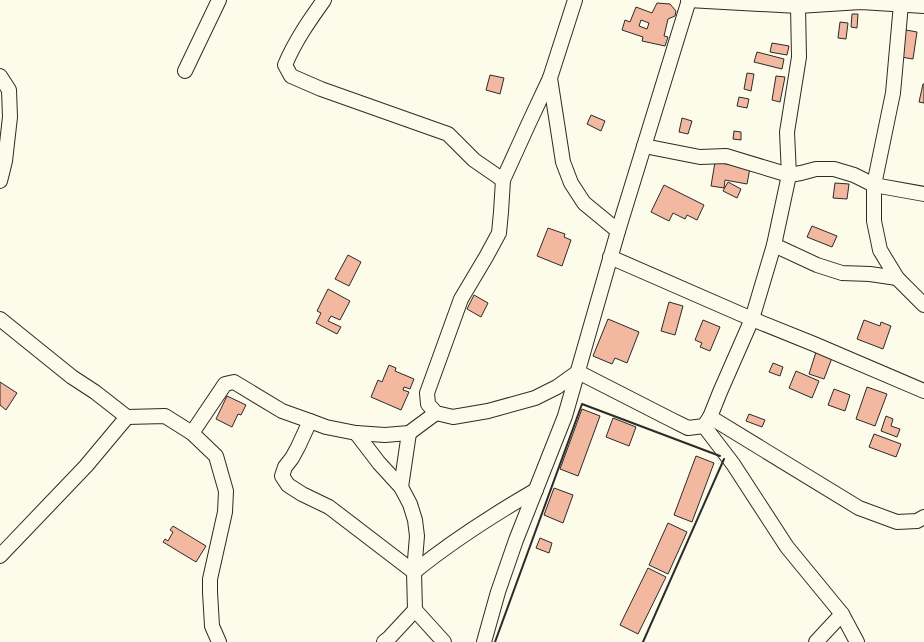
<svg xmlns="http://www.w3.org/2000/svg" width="924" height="642" font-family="'Alegreya Sans',sans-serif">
	<rect width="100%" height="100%" fill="#fdfbea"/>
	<g fill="#f2b8a0" stroke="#2b2b2b" fill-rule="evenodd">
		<path d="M 657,3 L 670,4 L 676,11 L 675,16 L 668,19 L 664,36 L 668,37 L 665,46 L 642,41 L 643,37 L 622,30 L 625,20 L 630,22 L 636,7 L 652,13 ZM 641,20 L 649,23 L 647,29 L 639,26 Z"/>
		<polygon points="852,14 858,14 857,28 851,27"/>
		<polygon points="840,22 848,23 846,39 838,38"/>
		<polygon points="906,30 917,32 913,59 901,57"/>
		<polygon points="772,43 789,46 787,55 770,52"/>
		<polygon points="757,52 784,59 782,69 754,62"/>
		<polygon points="747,73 754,74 751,91 744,89"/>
		<polygon points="490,75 504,78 500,94 486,90"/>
		<polygon points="776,76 785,77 780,102 772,100"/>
		<polygon points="923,84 924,84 924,103 919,102"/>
		<polygon points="739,97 749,99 747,108 737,106"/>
		<polygon points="591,115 605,121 601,131 587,124"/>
		<polygon points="682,118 692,121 688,134 679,132"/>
		<polygon points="734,131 741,132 741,140 733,139"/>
		<polygon points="715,162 750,168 747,184 725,180 724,188 711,186"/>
		<polygon points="728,182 741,189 737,198 723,191"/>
		<polygon points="835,183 849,184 847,199 833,198"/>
		<polygon points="664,185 704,205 697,220 687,215 685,219 673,213 669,221 651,212"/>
		<polygon points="812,226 837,236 832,247 807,237"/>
		<polygon points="548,228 565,234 564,237 571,240 562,266 537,256"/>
		<polygon points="348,255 361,262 349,286 335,279"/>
		<polygon points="328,289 350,301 340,320 331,316 328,321 341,327 337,334 316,323 321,313 317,311"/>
		<polygon points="474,295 488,303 481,317 467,309"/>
		<polygon points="669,302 683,306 675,335 661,331"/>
		<polygon points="608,319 639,332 627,363 615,358 612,364 593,356"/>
		<polygon points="703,320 720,327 710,351 700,347 702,343 695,340"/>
		<polygon points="864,320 880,326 881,322 891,326 883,349 857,339"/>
		<polygon points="816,352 832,358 824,379 809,374"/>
		<polygon points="773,363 783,367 780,376 769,372"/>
		<polygon points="389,365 396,368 395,371 414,379 410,389 404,387 403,390 409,392 401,410 371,397 378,380 382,382"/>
		<polygon points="796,371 819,381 812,398 789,388"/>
		<polygon points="0,382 17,393 6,410 0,405"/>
		<polygon points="867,387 887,394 875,426 856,419"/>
		<polygon points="834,389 850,395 845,411 828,405"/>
		<polygon points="227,396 246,405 241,415 238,414 232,427 216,419"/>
		<polygon points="582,409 600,416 578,476 560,469"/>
		<polygon points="749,414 765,420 762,427 746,421"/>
		<polygon points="886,416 893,419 891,426 900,429 897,437 881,431"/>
		<polygon points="613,418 636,427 629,446 606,437"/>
		<polygon points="874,434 901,444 896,457 869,447"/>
		<polygon points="696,456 714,463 692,522 674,515"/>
		<polygon points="554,488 573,495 563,523 544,515"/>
		<polygon points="668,523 687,532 668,574 649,565"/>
		<polygon points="173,526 206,546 196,562 163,542 165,539 168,541 173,532 170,530"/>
		<polygon points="540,538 552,543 549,553 536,548"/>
		<polygon points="648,568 666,577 638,634 620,625"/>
	</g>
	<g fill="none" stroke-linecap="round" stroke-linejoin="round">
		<g stroke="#2b2b2b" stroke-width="16">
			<g id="street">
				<path d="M 324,0 C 309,21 295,41 285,65 L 291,76 L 321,89 L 448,134 L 474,160 L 503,180 L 528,125 L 550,78"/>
				<polyline points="575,0 550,78 563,162 571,183 584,203 618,231"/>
				<polyline points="688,0 798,6 861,2 924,6"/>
				<polyline points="185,71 219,0"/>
				<polyline points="0,76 9,90 10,117 5,161 0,181"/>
				<polyline points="644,146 700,157 726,156 789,175 801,173 816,169 834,169 854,175 874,185 893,93 901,4"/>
				<polyline points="503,180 501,212 499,233 486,257 461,299 427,393 428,404 436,413 453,417 488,411 535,398 557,387 578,372 670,419 688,428 704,426 710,417 720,392 752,319 774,245 789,175 787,132 799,57 798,6 795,0"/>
				<polyline points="924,194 874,185 874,221 880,250 897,278 924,305"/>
				<polyline points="774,245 817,265 842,273 870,274 897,278"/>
				<polyline points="610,257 752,319 814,344 924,391"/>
				<polyline points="0,319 72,377 95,392 127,417 165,416 192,433 216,456 226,491 225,512 210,579 210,592 212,626 219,642"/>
				<polyline points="710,417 859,508 897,522 917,521 924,517"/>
				<polyline points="310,421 326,427 356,433 385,435 409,433 436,413"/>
				<polyline points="704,426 733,464 787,547 842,614 857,642"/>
				<polyline points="192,433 225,384 234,382 282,411 310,421 298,447 292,458 285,467 282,476 288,485 302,494 329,507 414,572"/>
				<polyline points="356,433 379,463 401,487 410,504 415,520 417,536 414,572 415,610 444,642"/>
				<polyline points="401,487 409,433"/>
				<polyline points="0,556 86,466 127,417"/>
				<path d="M 414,572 C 452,541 493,515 536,490"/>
				<polyline points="384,642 389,638 415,610"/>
				<polyline points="484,642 498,592 516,540 565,416 618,231 689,0"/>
				<polyline points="816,642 842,614"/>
			</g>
		</g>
		<use href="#street" stroke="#fdfbea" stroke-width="14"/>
		<g stroke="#2b2b2b" stroke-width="2">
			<polyline points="495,642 582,404 720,456"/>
			<polyline points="643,642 724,459"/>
		</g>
	</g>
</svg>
